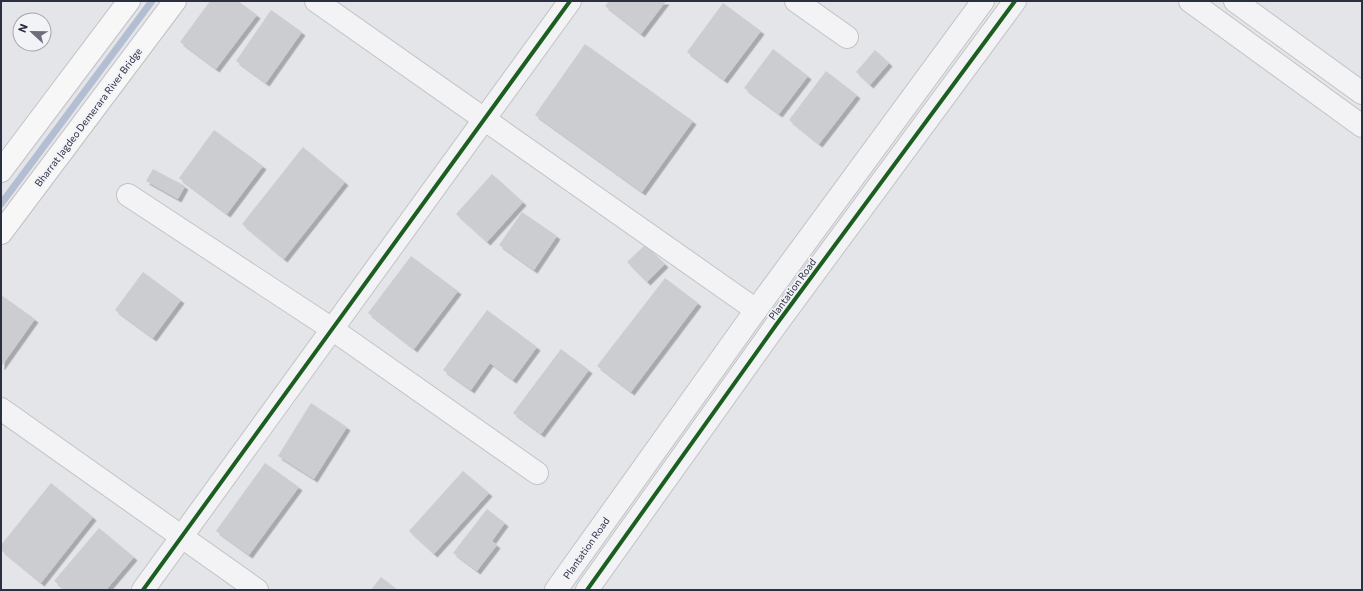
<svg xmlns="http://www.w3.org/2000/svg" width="1363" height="591" font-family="Commissioner,sans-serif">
	<defs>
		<filter id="shadow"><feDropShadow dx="3.5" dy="3.5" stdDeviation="0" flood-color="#0004"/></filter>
	</defs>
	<rect width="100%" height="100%" fill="#e4e5e8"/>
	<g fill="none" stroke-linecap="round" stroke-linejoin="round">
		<polyline stroke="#b4bed2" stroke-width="7" points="1,204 152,1"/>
	</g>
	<g fill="#cccdd1" filter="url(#shadow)">
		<polygon points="210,1 238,1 257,15 216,69 180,42"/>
		<polygon points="609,1 666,1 641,34 605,6"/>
		<polygon points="723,3 761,31 724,80 687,52"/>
		<polygon points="271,10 302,32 266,83 236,61"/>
		<polygon points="585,44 693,121 642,192 535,115"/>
		<polygon points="773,49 808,76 779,114 744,88"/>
		<polygon points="875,50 889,63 870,85 856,72"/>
		<polygon points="826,71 857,95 819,144 789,120"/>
		<polygon points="214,130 263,166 227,214 179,178"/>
		<polygon points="303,147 345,182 284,259 242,224"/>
		<polygon points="153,169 185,186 178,199 146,181"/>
		<polygon points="492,174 523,202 487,242 456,214"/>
		<polygon points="522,212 557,236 534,270 499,245"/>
		<polygon points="645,245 665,264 647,282 627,262"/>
		<polygon points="411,256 458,291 414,349 368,313"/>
		<polygon points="143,272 181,300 153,338 115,310"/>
		<polygon points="665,278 698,303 631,392 597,366"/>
		<polygon points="1,295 35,319 1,367"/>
		<polygon points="487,310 537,347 513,380 490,363 471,390 443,370"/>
		<polygon points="561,349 589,370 541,434 513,413"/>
		<polygon points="311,403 347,427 314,479 278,456"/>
		<polygon points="265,463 299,487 249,555 216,531"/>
		<polygon points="463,471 489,493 434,554 409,531"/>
		<polygon points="51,483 93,517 41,583 1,550 1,545"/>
		<polygon points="487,509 505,523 492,541 497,545 477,571 453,553"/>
		<polygon points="99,528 134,557 106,590 65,590 54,581"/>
		<polygon points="381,577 398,590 371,590"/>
	</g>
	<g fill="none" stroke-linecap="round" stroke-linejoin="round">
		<g stroke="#c2c3c6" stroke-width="24">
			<g id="minor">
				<polyline points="316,1 756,310"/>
				<polyline points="796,1 847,37"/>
				<polyline points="1190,1 1362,126"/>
				<polyline points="1235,1 1362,93"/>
				<polyline points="128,195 332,329 537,473"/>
				<polyline points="1,409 257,590"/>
				<polyline points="143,590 570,1"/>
				<polyline points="556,590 756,310 983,1"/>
				<polyline points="587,590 776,325 1015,1"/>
			</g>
		</g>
		<g stroke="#c0c2c6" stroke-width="24">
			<g id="major">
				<polyline points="1,171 129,1"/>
				<polyline points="1,233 175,1"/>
			</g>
		</g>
		<use href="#minor" stroke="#f3f3f5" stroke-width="22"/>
		<use href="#major" stroke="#f7f7f7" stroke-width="22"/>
		<g stroke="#f2f3f7" stroke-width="6">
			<g id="cycleway">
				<polyline points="143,590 570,1"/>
				<polyline points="587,590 776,325 1015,1"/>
			</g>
		</g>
		<use href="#cycleway" stroke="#1b5e20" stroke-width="4"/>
	</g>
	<g text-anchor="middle" stroke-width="3.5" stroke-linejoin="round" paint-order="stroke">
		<g font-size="10" fill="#2b3041" stroke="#f2f3f7">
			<text transform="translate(88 117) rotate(-53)" y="4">Bharrat Jagdeo Demerara River Bridge</text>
			<text transform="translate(792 289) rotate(-54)" y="4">Plantation Road</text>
			<text transform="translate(586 548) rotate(-55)" y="4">Plantation Road</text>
		</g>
	</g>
	<rect width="1363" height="591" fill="none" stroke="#2b3041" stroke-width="4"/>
	<g transform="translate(32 32) rotate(292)"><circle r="19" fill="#f2f3f7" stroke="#a2a5ae"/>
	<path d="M0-3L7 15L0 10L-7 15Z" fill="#6c6f7b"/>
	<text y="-6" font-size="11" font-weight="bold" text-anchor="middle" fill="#2b3041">N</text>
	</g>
</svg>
